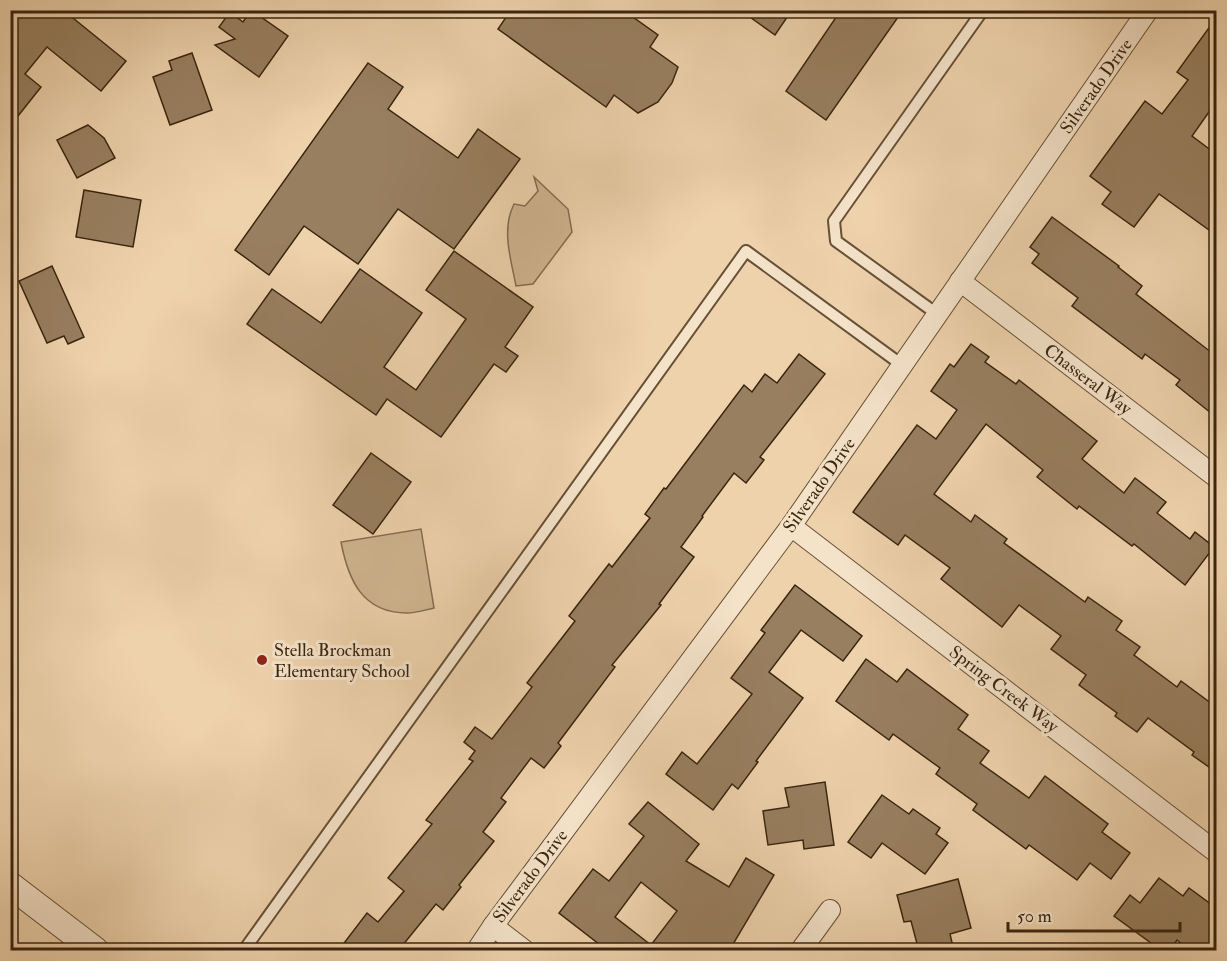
<svg xmlns="http://www.w3.org/2000/svg" width="1227" height="961" font-family="'IM FELL Double Pica',serif">
	<rect width="100%" height="100%" fill="#eed2ac"/>
	<filter id="stains"><feTurbulence type="fractalNoise" baseFrequency=".00333" numOctaves="4"/><feColorMatrix values="0 0 0 0 .2 0 0 0 0 .09 0 0 0 0 .02 0 0 0 .5 -.17"/></filter>
	<radialGradient id="worn" r=".72"><stop offset=".6" stop-color="#630" stop-opacity="0"/><stop offset="1" stop-color="#630" stop-opacity=".3"/></radialGradient>
	<g fill="#cfb591" stroke="#846d50" stroke-width="1.5">
		<path d="M 534,177 L 568,209 L 572,232 L 533,284 L 516,286 C 511,259 501,230 514,204 L 525,206 L 538,191 Z"/>
		<path d="M 421,529 L 434,608 C 425,610 416,613 407,613 C 362,613 348,579 341,542 Z"/>
	</g>
	<g fill="#987f60" stroke="#3a250e" stroke-width="1.5" fill-rule="evenodd">
		<polygon points="10,10 63,10 126,61 101,91 47,47 25,74 41,87 10,126"/>
		<polygon points="251,10 288,36 259,77 215,45 235,39 219,27 230,12 243,22"/>
		<polygon points="511,10 623,10 658,35 650,47 678,67 672,83 658,102 638,113 614,95 606,107 498,29"/>
		<polygon points="740,10 792,10 775,35"/>
		<polygon points="841,10 903,10 826,120 786,91"/>
		<polygon points="1216,18 1216,102 1192,136 1216,154 1216,235 1159,194 1134,227 1102,204 1111,192 1090,176 1145,101 1162,114 1188,80 1177,72"/>
		<polygon points="192,53 212,110 170,125 153,77 172,70 169,61"/>
		<polygon points="368,63 403,87 388,109 458,158 478,129 520,159 454,249 398,209 358,264 304,226 269,275 235,250"/>
		<polygon points="88,125 104,138 115,158 77,178 57,140"/>
		<polygon points="84,190 141,200 133,247 76,237"/>
		<polygon points="1052,217 1119,266 1118,267 1142,286 1136,294 1216,356 1216,417 1176,385 1180,380 1145,354 1142,359 1072,306 1078,298 1032,263 1039,254 1030,247"/>
		<polygon points="454,251 533,307 505,347 518,356 506,372 494,364 441,437 387,399 376,415 247,324 272,289 321,323 360,269 422,313 384,367 416,390 466,319 426,290"/>
		<polygon points="52,266 84,337 68,344 64,336 47,343 19,281"/>
		<polygon points="971,344 989,357 985,362 1016,384 1019,380 1097,441 1082,459 1124,493 1135,478 1166,502 1157,513 1190,539 1195,532 1214,547 1185,585 1134,544 1132,546 1079,506 1077,509 1037,477 1043,470 986,424 934,494 971,522 975,515 1007,539 1004,543 1085,602 1088,597 1122,621 1116,630 1140,647 1134,655 1177,687 1181,681 1216,707 1216,772 1192,755 1194,752 1148,718 1137,732 1115,716 1117,713 1079,685 1086,675 1051,649 1061,636 1019,605 1002,627 941,579 950,568 905,535 898,545 853,512 917,425 936,439 957,410 931,391 950,364 954,367"/>
		<polygon points="799,354 825,374 760,457 764,460 746,483 734,473 702,516 703,517 681,547 694,557 659,604 661,605 612,665 615,667 558,743 561,746 544,768 531,758 501,798 506,802 483,832 494,841 459,885 461,887 443,910 436,904 398,951 338,951 367,913 378,922 404,891 388,878 432,824 426,820 473,761 469,759 475,751 464,742 475,727 492,739 532,687 527,683 575,621 569,616 609,564 612,567 650,518 645,514 664,488 666,489 744,385 752,392 765,374 777,383"/>
		<polygon points="371,453 411,482 373,534 333,505"/>
		<polygon points="795,585 862,636 843,661 801,630 769,672 803,698 756,761 758,762 738,789 732,784 713,810 666,774 682,752 697,764 752,694 731,678 765,633 761,630"/>
		<polygon points="866,659 897,682 907,669 968,715 958,729 989,751 980,763 1029,798 1045,776 1108,824 1102,832 1130,853 1111,879 1090,863 1077,880 1029,845 1026,849 973,810 977,804 936,774 940,768 893,734 889,740 836,701"/>
		<polygon points="825,782 834,845 804,849 803,840 768,845 763,811 789,807 785,788"/>
		<polygon points="882,795 909,814 913,809 940,828 936,834 948,843 925,874 882,843 871,858 848,842"/>
		<path d="M 648,802 L 699,844 L 686,861 L 729,887 L 746,858 L 774,875 L 729,951 L 608,951 L 559,913 L 593,869 L 609,881 L 644,836 L 629,824 ZM 641,882 L 677,911 L 651,945 L 615,917 Z"/>
		<polygon points="1159,878 1183,896 1189,888 1216,908 1216,951 1190,951 1177,940 1169,951 1162,951 1114,916 1130,895 1140,903"/>
		<polygon points="958,879 971,928 950,934 953,947 939,951 919,951 911,921 904,922 897,895"/>
	</g>
	<g fill="none" stroke-linecap="round" stroke-linejoin="round">
		<g stroke="#675036" stroke-width="14">
			<g id="service">
				<polyline points="937,314 836,241 834,221 983,10"/>
				<polyline points="244,950 746,251 902,365"/>
			</g>
		</g>
		<g stroke="#675036" stroke-width="22">
			<g id="minor">
				<polyline points="960,281 1216,477"/>
				<polyline points="791,526 1216,852"/>
				<polyline points="493,926 524,950"/>
				<polyline points="477,950 493,926 791,526 1148,10"/>
				<polyline points="801,950 830,910"/>
			</g>
		</g>
		<g stroke="#675036" stroke-width="28">
			<polyline id="tertiary" points="10,885 95,950"/>
		</g>
		<use href="#service" stroke="#f4e2c9" stroke-width="10"/>
		<use href="#minor" stroke="#f4e2c9" stroke-width="20"/>
		<use href="#tertiary" stroke="#f4e2c9" stroke-width="26"/>
	</g>
	<circle fill="#8f2418" stroke="#f4e2c9" stroke-width="2" cx="262" cy="660" r="6"/>
	<g text-anchor="middle" stroke-width="6" stroke-linejoin="round" paint-order="stroke">
		<g font-size="18" fill="#3a250e" stroke="#f4e2c9">
			<text transform="translate(1096 86) rotate(-55)" y="6">Silverado Drive</text>
			<text transform="translate(1088 379) rotate(37)" y="6">Chasseral Way</text>
			<text transform="translate(819 485) rotate(-55)" y="6">Silverado Drive</text>
			<text transform="translate(1004 689) rotate(37)" y="6">Spring Creek Way</text>
			<text transform="translate(530 876) rotate(-53)" y="6">Silverado Drive</text>
		</g>
		<g font-size="18" fill="#3a250e" stroke="#f4e2c9" text-anchor="start">
			<text x="274" y="656">Stella Brockman<tspan x="274" dy="21">Elementary School</tspan></text>
		</g>
	</g>
	<rect width="1227" height="961" fill="none" stroke="#eed2ac" stroke-width="36"/>
	<rect x="12" y="12" width="1203" height="937" fill="none" stroke="#3a250e" stroke-width="3"/>
	<rect x="18" y="18" width="1191" height="925" fill="none" stroke="#3a250e" stroke-width="1.5"/>
	<path d="M1008 922v9h172v-9" fill="none" stroke="#3a250e" stroke-width="3"/>
	<text x="1017" y="922" font-size="18" fill="#3a250e" stroke="#f4e2c9" stroke-width="4.5" paint-order="stroke">50 m</text>
	<rect width="100%" height="100%" filter="url(#stains)"/>
	<rect width="100%" height="100%" fill="url(#worn)"/>
</svg>
